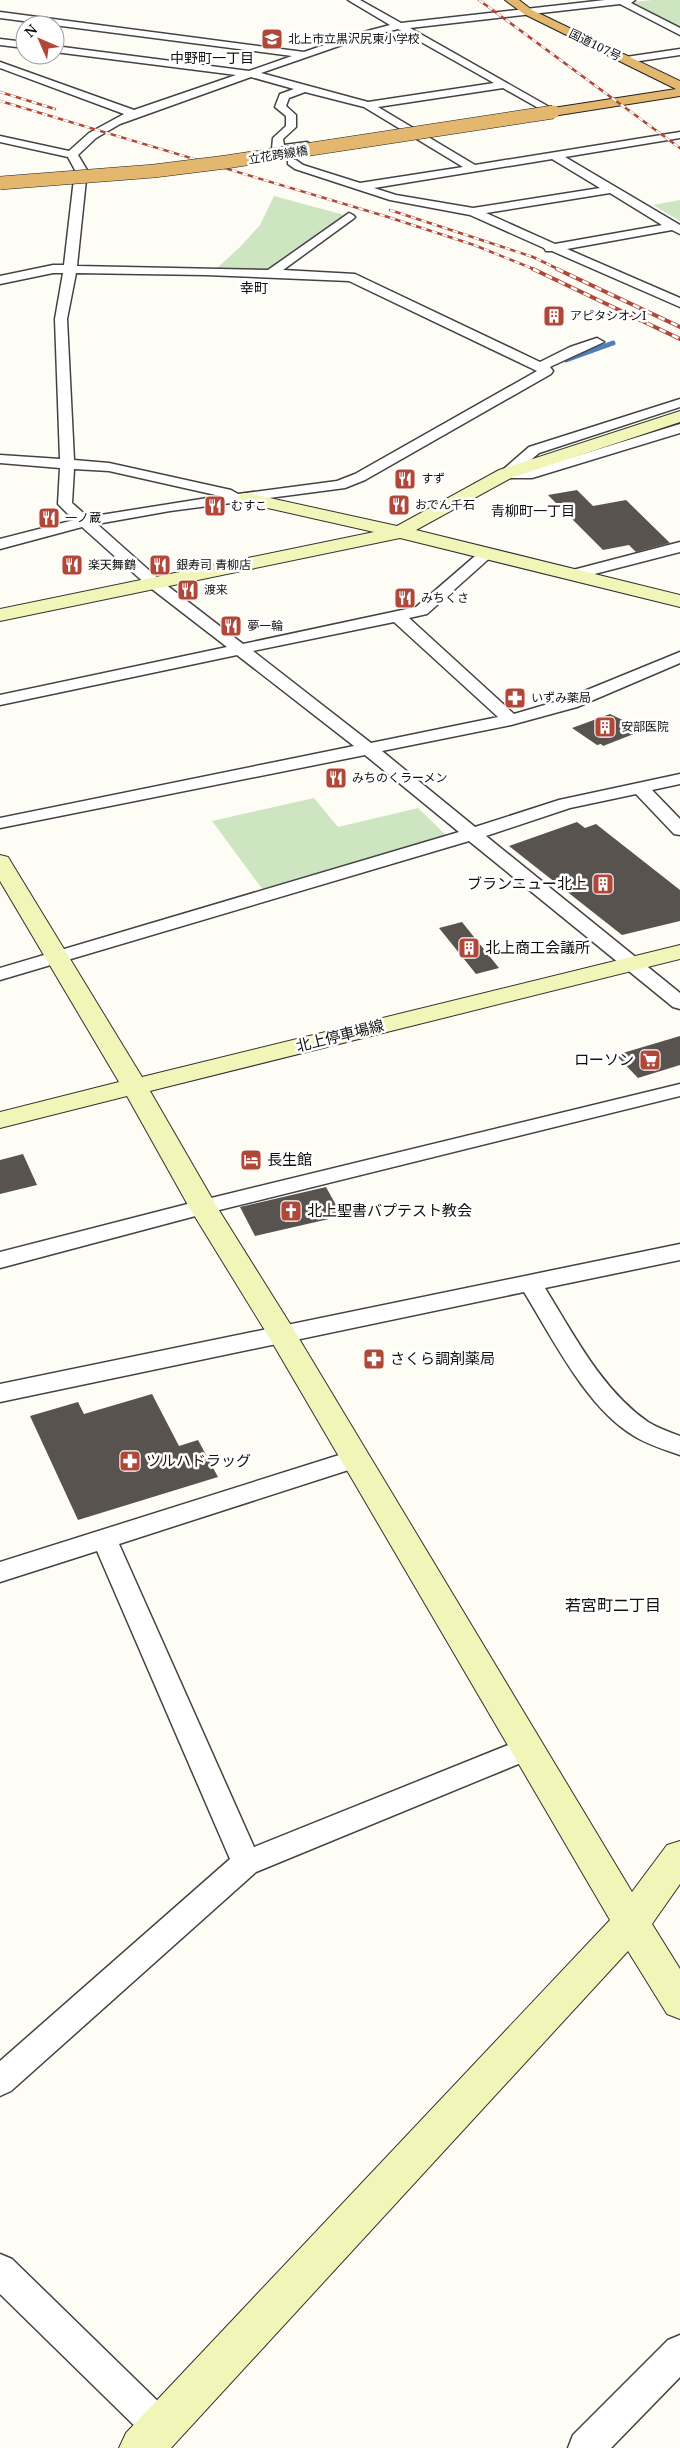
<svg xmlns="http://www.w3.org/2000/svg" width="680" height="2448" font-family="'Noto Serif','Noto Sans JP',serif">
	<rect width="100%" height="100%" fill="#fefdf5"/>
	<g fill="#cee5c1">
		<polygon points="652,0 680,0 680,28 632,2"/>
		<polygon points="274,196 348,216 270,270 217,268 240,247 260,225"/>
		<polygon points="680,200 680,221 653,205"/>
		<polygon points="314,798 338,827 418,808 448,837 263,890 212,821"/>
	</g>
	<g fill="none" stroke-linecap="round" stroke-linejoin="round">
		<polyline stroke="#4f7ebd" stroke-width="5" points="566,360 613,343"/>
	</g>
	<g fill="#58534e">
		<polygon points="577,490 593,506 626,500 670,543 636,552 629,545 603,550 548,495"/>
		<polygon points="610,714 644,730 603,746 601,744 597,745 572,728"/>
		<polygon points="577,822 585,828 596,824 680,890 680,921 622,935 509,846"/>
		<polygon points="462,922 499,968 476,974 439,928"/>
		<polygon points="680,1036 680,1065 638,1078 616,1055"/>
		<polygon points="23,1154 37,1185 0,1194 0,1160"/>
		<polygon points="326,1187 342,1216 255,1236 240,1207"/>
		<polygon points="152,1394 179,1446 198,1440 218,1477 78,1520 30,1416 78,1402 84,1414"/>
	</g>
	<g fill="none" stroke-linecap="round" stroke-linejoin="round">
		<g stroke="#434343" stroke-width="3">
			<g id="street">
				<path d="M 348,0 L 360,0 L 401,23 L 605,0 L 635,0 L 631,3 L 680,28 L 680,35 L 620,4 L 410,28 L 558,112 L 553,115 L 549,114 L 503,88 L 378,107 L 475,165 L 680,132 L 680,138 L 565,157 L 680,225 L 680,234 L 672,230 L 567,249 L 680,298 L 680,307 L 552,251 L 546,251 L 544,248 L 470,215 L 390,200 L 295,169 L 288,164 L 288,160 L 296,160 L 303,165 L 360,183 L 463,167 L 364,107 L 305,92 L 289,98 L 286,106 L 296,115 L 296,127 L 283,139 L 284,145 L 307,142 L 313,145 C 306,151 279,155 272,149 L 273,138 L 286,126 L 286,116 L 275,107 L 280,94 L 294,89 L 251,77 L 120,124 L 96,138 L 78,155 L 87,170 L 77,266 L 268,270 L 349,213 L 353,215 L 355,217 L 353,219 L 283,270 L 355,274 L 540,362 L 570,347 L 597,338 L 604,342 L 552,366 L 550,367 L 553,371 L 551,374 L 365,480 L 345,488 L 170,511 L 97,524 L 160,580 L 243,644 L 416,607 L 482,550 L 492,550 L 495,553 L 492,556 L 427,614 L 409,618 L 514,714 L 565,699 L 680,652 L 680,663 L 577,707 L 511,725 L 382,751 L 475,827 L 559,800 L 680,774 L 680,784 L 652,790 L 680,819 L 680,835 L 674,834 L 636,794 L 570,808 L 486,836 L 680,993 L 680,1009 L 673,1007 L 469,841 L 0,980 L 0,968 L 459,832 L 365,755 L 0,828 L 0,818 L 354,746 L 237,655 L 0,705 L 0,695 L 227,647 L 148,586 L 82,527 L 0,549 L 0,539 L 74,520 L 58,504 L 60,468 L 0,463 L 0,455 L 60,459 L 55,319 L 63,273 L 53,273 L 0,284 L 0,276 L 53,265 L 64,265 L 75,170 L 68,157 L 0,142 L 0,136 L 69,151 L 89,133 L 124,114 L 0,68 L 0,62 L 134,110 L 236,75 L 55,52 L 55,46 L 249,71 L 292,56 L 0,18 L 0,12 L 304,52 L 356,34 L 390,25 ZM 398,29 L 494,83 L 368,102 L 261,73 L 362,38 ZM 552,159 L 600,188 L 473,208 L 396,195 L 374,188 ZM 610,193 L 662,225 L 555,244 L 486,213 ZM 76,273 L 206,275 L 349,281 L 537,371 L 355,474 L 337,481 L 238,494 L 231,490 L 109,463 L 74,460 L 67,319 ZM 74,469 L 109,471 L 220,496 L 88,517 L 72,503 ZM 394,622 L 498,717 L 371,743 L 253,651 Z"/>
				<polygon points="0,39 25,42 25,48 0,45"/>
				<polygon points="680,49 680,55 626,63 621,60 626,57"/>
				<polygon points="680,399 680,407 539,453 519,470 531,470 680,424 680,433 532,478 505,478 498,474 529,447"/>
				<polygon points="680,542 680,552 575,579 567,574 569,571"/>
				<polygon points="680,1084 680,1096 203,1214 0,1268 0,1252 203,1200"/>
				<path d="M 680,1244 L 680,1260 L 545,1288 C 574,1335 602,1390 648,1422 C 658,1428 669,1432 680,1436 L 680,1455 C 665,1450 647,1444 634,1436 C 586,1407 553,1339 524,1292 L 0,1402 L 0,1384 Z"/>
				<polygon points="355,1450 364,1453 368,1459 364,1465 119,1544 254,1847 528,1737 538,1740 542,1748 538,1756 256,1872 11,2091 0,2096 0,2061 230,1859 97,1551 0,1582 0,1562"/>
				<polygon points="0,2254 12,2259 172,2415 178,2427 172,2439 160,2445 148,2439 0,2294"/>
				<polygon points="680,2335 680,2377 611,2448 568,2448 573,2435 668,2340"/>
			</g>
		</g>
		<g stroke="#323232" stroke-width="2">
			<g id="secondary">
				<polygon points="680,411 680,422 511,478 416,530 680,595 680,607 400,538 0,621 0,609 374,532 241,502 238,498 241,494 247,493 397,526 499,470"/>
				<polygon points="0,855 8,857 11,862 142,1077 680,945 680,959 150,1091 217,1207 292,1327 632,1892 667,1845 680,1841 680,1884 652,1924 680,1969 680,2019 667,2014 628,1951 171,2448 119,2448 126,2433 610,1920 269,1337 189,1207 127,1096 0,1128 0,1112 119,1082 0,881"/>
			</g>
		</g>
		<g stroke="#212121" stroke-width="2">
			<polygon id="highway" points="505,0 519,0 532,10 680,81 680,96 553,116 548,115 546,112 553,108 676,89 524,14"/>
		</g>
		<use href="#street" fill="#fff" fill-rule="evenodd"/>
		<use href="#secondary" fill="#f2f5b8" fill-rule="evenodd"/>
		<use href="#highway" fill="#e3b76e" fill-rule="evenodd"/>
		<g stroke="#b04738" stroke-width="2.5">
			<g id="rail-far1">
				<polyline points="479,0 680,148"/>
				<polyline points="0,92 55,109"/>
				<polyline points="0,101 388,217 474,245 536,270"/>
				<polyline points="390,210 533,257 560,270"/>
			</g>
		</g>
		<g stroke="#b04738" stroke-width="4">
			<g id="rail">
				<polyline points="533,269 680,339"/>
				<polyline points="557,269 680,327"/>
			</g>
		</g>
		<use href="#rail-far1" stroke="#fff" stroke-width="2" stroke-dasharray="5.5" stroke-linecap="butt"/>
		<use href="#rail" stroke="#fff" stroke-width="2.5" stroke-dasharray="7" stroke-linecap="butt"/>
		<g stroke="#212121" stroke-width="14" stroke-linecap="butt">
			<polyline id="highway-bridge" points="0,183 154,171 226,162 553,112"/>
		</g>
		<use href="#highway-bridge" stroke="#e3b76e" stroke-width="13"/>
	</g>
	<defs>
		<g id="school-square" transform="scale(1.125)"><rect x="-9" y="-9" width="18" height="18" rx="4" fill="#b04738" stroke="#fff"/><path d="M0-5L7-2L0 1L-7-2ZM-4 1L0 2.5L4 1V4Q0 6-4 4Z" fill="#fff"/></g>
		<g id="building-square" transform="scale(1.125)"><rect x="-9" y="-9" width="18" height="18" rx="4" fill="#b04738" stroke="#fff"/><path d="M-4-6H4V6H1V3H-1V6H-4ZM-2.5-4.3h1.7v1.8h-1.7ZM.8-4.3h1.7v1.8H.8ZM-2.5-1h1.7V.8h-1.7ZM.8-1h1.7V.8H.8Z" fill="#fff"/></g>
		<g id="restaurant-square" transform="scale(1.125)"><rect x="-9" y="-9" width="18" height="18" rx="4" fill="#b04738" stroke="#fff"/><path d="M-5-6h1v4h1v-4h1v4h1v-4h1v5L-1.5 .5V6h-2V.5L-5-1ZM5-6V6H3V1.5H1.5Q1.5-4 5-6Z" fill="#fff"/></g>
		<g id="pharmacy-square" transform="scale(1.125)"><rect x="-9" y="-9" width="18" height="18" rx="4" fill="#b04738" stroke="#fff"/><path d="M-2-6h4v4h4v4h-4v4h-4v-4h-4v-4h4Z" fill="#fff"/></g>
		<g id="supermarket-square" transform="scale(1.125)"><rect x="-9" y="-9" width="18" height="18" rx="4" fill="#b04738" stroke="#fff"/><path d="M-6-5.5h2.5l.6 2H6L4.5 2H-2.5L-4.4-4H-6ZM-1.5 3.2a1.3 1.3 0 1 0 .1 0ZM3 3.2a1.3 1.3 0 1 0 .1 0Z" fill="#fff"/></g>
		<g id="hotel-square" transform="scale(1.125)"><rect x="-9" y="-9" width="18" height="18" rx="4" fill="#b04738" stroke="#fff"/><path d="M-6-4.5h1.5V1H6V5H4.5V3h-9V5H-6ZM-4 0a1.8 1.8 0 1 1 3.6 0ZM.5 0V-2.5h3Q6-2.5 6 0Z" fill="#fff"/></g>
		<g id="church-square" transform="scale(1.125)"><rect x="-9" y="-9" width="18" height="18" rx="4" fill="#b04738" stroke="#fff"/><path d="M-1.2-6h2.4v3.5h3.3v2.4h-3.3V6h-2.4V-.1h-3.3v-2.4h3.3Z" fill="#fff"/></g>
	</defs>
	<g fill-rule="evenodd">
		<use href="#school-square" x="272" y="39"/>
		<use href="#building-square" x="554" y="316"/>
		<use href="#restaurant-square" x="405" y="479"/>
		<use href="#restaurant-square" x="399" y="505"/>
		<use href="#restaurant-square" x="215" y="506"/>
		<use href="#restaurant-square" x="49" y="518"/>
		<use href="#restaurant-square" x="72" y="565"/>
		<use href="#restaurant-square" x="160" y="565"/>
		<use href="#restaurant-square" x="188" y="590"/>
		<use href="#restaurant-square" x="405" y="598"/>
		<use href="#restaurant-square" x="231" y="626"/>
		<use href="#pharmacy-square" x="515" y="698"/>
		<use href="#building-square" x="605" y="727"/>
		<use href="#restaurant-square" x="336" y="778"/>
		<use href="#building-square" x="603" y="884"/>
		<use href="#building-square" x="469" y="948"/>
		<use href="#supermarket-square" x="650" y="1060"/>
		<use href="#hotel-square" x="251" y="1160"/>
		<use href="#church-square" x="291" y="1211"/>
		<use href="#pharmacy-square" x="374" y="1359"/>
		<use href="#pharmacy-square" x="130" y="1461"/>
	</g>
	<g text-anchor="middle" stroke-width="5" stroke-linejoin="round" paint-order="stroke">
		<g font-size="12" fill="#101010" stroke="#fff" text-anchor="start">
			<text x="288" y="43">北上市立黒沢尻東小学校</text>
			<text x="570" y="320">アピタシオンI</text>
			<text x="421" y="483">すず</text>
			<text x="415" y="509">おでん千石</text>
			<text x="231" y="510">むすこ</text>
			<text x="65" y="522">一ノ蔵</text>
			<text x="88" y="569">楽天舞鶴</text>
			<text x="176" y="569">銀寿司 青柳店</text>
			<text x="204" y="594">渡来</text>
			<text x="421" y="602">みちくさ</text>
			<text x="247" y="630">夢一輪</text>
			<text x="531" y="702">いずみ薬局</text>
			<text x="621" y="731">安部医院</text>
			<text x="352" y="782">みちのくラーメン</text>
		</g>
		<g font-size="12" fill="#101010" stroke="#fff">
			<text transform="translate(595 45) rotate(26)" y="4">国道107号</text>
			<text transform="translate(278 155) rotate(-9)" y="4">立花跨線橋</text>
		</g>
		<g font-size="14" fill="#101010" stroke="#fff">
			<text x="212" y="63">中野町一丁目</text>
			<text x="254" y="293">幸町</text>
			<text x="533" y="516">青柳町一丁目</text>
		</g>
		<g font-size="15" fill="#101010" stroke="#fff" text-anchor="start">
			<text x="587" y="889" text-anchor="end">ブランニュー北上</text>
			<text x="485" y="953">北上商工会議所</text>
			<text x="634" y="1065" text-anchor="end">ローソン</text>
			<text x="267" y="1165">長生館</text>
			<text x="307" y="1216">北上聖書バプテスト教会</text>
			<text x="390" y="1364">さくら調剤薬局</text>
			<text x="146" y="1466">ツルハドラッグ</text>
		</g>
		<g font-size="15" fill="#101010" stroke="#fff">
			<text transform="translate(340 1036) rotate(-14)" y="5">北上停車場線</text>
		</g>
		<g font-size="16" fill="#101010" stroke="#fff">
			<text x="613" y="1611">若宮町二丁目</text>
		</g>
	</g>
	<g transform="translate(40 40) rotate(315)"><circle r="24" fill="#ffffff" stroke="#9f9f9f"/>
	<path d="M0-4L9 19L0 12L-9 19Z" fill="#b04738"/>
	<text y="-8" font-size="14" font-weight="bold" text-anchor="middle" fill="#101010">N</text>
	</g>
</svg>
